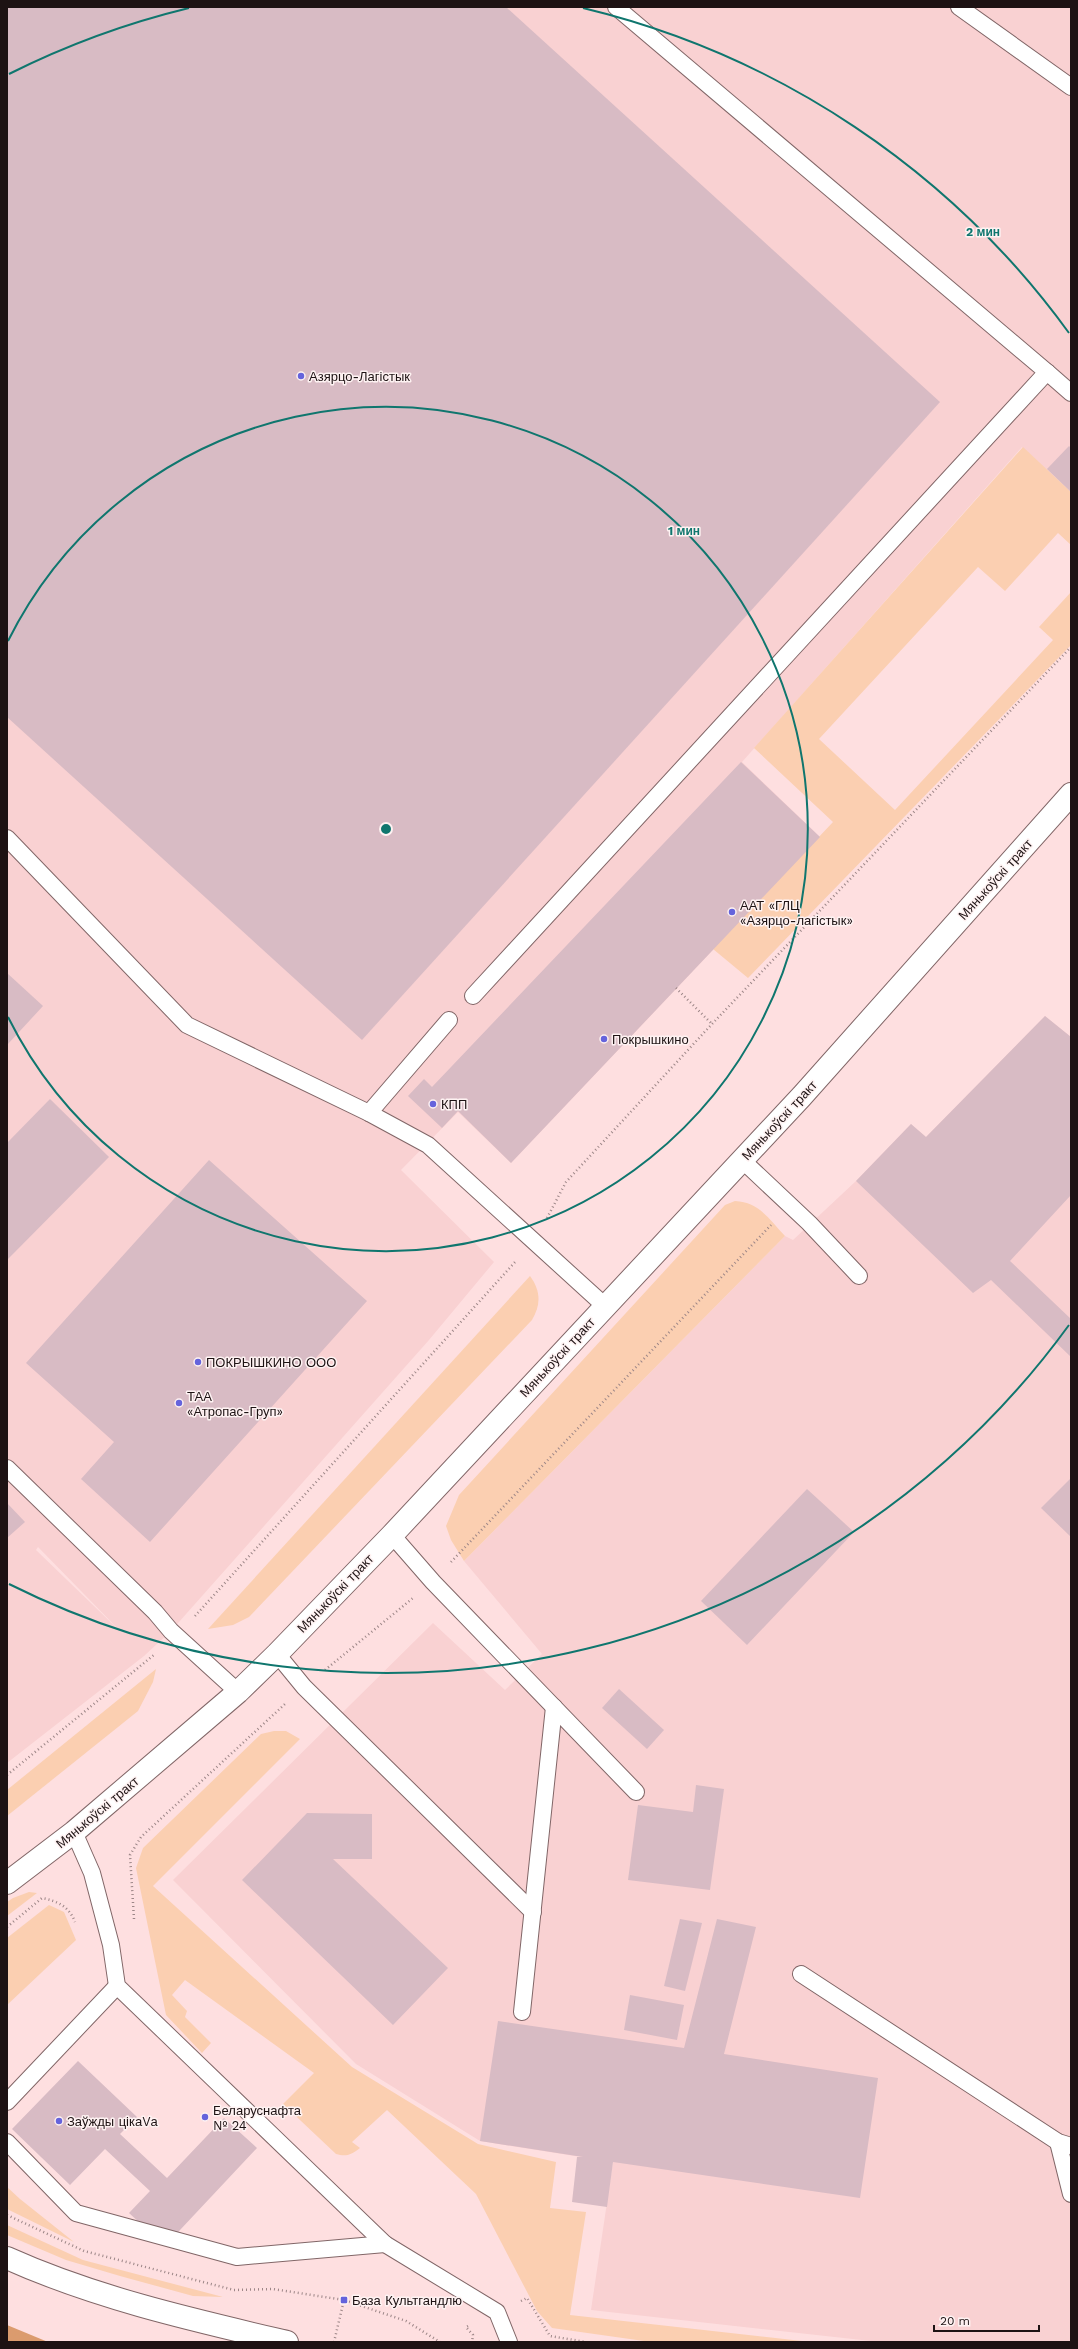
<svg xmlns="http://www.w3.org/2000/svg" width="1078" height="2349" font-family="'Work Sans',sans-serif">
	<rect width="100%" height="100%" fill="#fedfe0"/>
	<g fill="#f9d1d2" fill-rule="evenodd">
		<path d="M 7,7 L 1071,7 L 1071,492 L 1022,447 L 742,762 L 820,837 L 511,1163 L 458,1112 L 401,1170 L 494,1262 L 429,1340 L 171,1631 L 144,1656 L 7,1763 ZM 38,1547 L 124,1635 L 36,1550 Z"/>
		<polygon points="1045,1016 1071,1037 1071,2342 880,2342 591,2310 613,2162 480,2141 356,2064 173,1880 433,1623 505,1690 542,1654 464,1561 785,1236 793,1240 856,1181 911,1124 926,1137"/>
	</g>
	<g fill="#fbcfb1">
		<polygon points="1023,447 1071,492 1071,545 1058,533 1005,591 978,567 819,739 895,810 1053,640 1039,627 1071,592 1071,645 748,978 713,949 833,822 754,748"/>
		<path d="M 735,1201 C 759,1202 769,1219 785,1236 L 464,1561 L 451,1540 L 446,1526 L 459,1495 L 725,1205 Z"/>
		<path d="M 530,1276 C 541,1291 541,1305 532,1320 L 249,1617 L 233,1625 L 208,1629 Z"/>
		<polygon points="156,1669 153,1682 138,1711 7,1816 7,1790"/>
		<path d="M 274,1731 L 286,1731 L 300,1739 L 153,1886 L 352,2067 L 478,2144 L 556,2162 L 550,2208 L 586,2212 L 570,2315 L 811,2342 L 651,2342 L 552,2328 L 537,2311 L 476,2194 L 387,2110 L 352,2142 L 360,2148 C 351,2155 346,2157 336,2154 L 283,2104 L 314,2073 L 185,1980 L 172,1995 L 187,2011 L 185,2017 L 211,2043 L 202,2053 L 166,2015 L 136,1868 L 143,1848 L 261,1734 Z"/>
		<polygon points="29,1892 37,1893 7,1916 7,1902 13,1898"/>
		<polygon points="49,1905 64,1912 76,1940 7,2005 7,1938"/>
		<polygon points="7,2187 20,2199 74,2242 7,2209"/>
		<polygon points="7,2225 83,2260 223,2297 193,2296 120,2276 66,2260 7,2235"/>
	</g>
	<polygon fill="#db9b6e" points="7,2325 48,2342 7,2342"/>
	<g fill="#d8bbc4">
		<polygon points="7,7 506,7 940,402 362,1040 7,717"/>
		<polygon points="1069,446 1071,448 1071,492 1047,469"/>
		<polygon points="741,762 820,837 511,1163 458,1111 442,1128 408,1096 424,1079 432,1087"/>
		<polygon points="7,973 43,1006 7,1045"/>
		<polygon points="1045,1016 1071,1037 1071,1195 1010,1261 1071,1319 1071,1357 991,1280 973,1293 856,1181 911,1124 926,1137"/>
		<polygon points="50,1099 109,1157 7,1260 7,1143"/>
		<polygon points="209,1160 367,1301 150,1542 81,1479 114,1442 26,1363"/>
		<polygon points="1071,1478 1071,1537 1041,1508"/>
		<polygon points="807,1489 854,1532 747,1645 701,1601"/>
		<polygon points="7,1503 25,1522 7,1538"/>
		<polygon points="619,1689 664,1730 647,1749 602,1708"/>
		<polygon points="696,1785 724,1789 710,1890 628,1880 638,1805 693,1812"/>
		<polygon points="307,1813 372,1814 372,1859 333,1859 448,1968 393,2025 242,1880"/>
		<polygon points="680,1919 702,1923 685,1991 664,1986"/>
		<polygon points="717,1919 756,1927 724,2054 878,2078 860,2198 613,2162 607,2207 572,2202 577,2157 583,2157 480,2141 498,2021 684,2048"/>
		<polygon points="630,1995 684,2005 677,2040 624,2030"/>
		<polygon points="78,2061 137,2117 120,2134 167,2178 224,2118 257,2148 165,2246 129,2213 150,2191 105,2149 70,2185 12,2129"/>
	</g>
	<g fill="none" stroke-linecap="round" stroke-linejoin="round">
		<g stroke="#816667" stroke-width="18">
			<g id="lane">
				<polyline points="959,7 1071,87"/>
				<polyline points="1047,372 1071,393"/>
				<polyline points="7,838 187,1025 369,1113 428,1145 605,1306"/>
				<polyline points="473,996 1047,372 616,7"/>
				<polyline points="369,1113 449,1020"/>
				<polyline points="742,1160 809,1223 859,1276"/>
				<polyline points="7,1468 155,1612 171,1631 238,1692"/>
				<polyline points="392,1535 433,1582 636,1792"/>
				<polyline points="277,1654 304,1687 533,1912"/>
				<polyline points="74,1832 92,1873 111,1945 117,1986 385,2244 497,2312 509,2342"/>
				<polyline points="801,1974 1058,2142 1071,2146"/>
				<polyline points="522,2012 554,1707"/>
				<polyline points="7,2102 117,1986"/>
				<polyline points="7,2142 76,2213 237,2257 385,2244"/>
				<polyline points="1058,2142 1071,2194"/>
			</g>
		</g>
		<g stroke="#816667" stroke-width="24">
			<g id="secondary">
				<polyline points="7,1883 74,1832 238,1692 277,1654 392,1535 802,1096 1071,794"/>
				<path d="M 7,2258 C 96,2298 193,2320 287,2342"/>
			</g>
		</g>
		<g stroke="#9c8687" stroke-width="2.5" stroke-dasharray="1 3" stroke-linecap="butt">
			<polyline points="676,988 712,1024"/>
			<polyline points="547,1218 566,1182 712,1024 1071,647"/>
			<polyline points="451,1562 771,1225"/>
			<polyline points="195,1616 516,1261"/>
			<polyline points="325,1670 413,1598"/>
			<polyline points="7,1775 155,1654"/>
			<polyline points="134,1919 130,1855 141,1837 285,1704"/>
			<path d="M 7,1927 L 42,1898 C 57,1901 69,1906 75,1922"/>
			<polyline points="7,2215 84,2251 234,2290 273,2289 344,2300 406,2321 440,2342"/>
			<polyline points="521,2301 527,2298 550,2336 586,2342"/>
			<polyline points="468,2326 466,2327 473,2335 472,2342"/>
			<polyline points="334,2342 344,2300"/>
		</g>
		<use href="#lane" stroke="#fff" stroke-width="16"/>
		<use href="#secondary" stroke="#fff" stroke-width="22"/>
	</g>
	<g fill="none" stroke="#0f766e" stroke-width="2">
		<path d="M8 641A422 422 0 1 1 8 1017"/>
		<path d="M1069 1325A844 844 0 0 1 9 1584M9 74A844 844 0 0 1 189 8M583 8A844 844 0 0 1 1069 333"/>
	</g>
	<g fill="#6563dc" stroke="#fef2f2" stroke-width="1.5">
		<circle cx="301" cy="376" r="4"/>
		<circle cx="732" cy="912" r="4"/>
		<circle cx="604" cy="1039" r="4"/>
		<circle cx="433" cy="1104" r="4"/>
		<circle cx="198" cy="1362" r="4"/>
		<circle cx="179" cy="1403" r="4"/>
		<circle cx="205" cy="2117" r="4"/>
		<circle cx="59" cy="2121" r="4"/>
		<rect x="340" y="2296" width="8" height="8" rx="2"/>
	</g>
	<g text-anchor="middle" stroke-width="3" stroke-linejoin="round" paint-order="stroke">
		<g font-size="13" fill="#1d1213" stroke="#fef2f2" text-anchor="start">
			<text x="309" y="381">Азярцо-Лагістык</text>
			<text x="740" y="910">ААТ «ГЛЦ<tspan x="740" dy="15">«Азярцо-лагістык»</tspan></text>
			<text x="612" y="1044">Покрышкино</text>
			<text x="441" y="1109">КПП</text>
			<text x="206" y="1367">ПОКРЫШКИНО ООО</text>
			<text x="187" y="1401">ТАА<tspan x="187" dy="15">«Атропас-Груп»</tspan></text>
			<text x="213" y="2115">Беларуснафта<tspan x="213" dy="15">№ 24</tspan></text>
			<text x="67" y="2126">Заўжды цікаVа</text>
			<text x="352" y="2305">База Культгандлю</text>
		</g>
		<g font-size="13" fill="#1d1213" stroke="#fef2f2">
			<text transform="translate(995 879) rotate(-48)" y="5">Мянькоўскі тракт</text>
			<text transform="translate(779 1120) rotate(-47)" y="5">Мянькоўскі тракт</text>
			<text transform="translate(557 1357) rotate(-47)" y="5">Мянькоўскі тракт</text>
			<text transform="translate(335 1593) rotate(-46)" y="5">Мянькоўскі тракт</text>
			<text transform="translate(97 1812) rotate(-40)" y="5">Мянькоўскі тракт</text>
		</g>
	</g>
	<circle cx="386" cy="829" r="6" fill="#0f766e" stroke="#fef2f2" stroke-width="2"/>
	<g font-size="12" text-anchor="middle" font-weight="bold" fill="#0f766e" stroke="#fef2f2" stroke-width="3" stroke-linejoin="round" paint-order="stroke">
		<text x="983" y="236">2 мин</text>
		<text x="684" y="535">1 мин</text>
	</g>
	<rect width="1078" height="2349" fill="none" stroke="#1d1213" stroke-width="16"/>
	<path d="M934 2325v6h105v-6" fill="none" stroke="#1d1213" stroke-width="2"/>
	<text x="940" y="2325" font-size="12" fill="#1d1213" stroke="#fef2f2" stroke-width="3" paint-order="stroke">20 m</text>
</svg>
